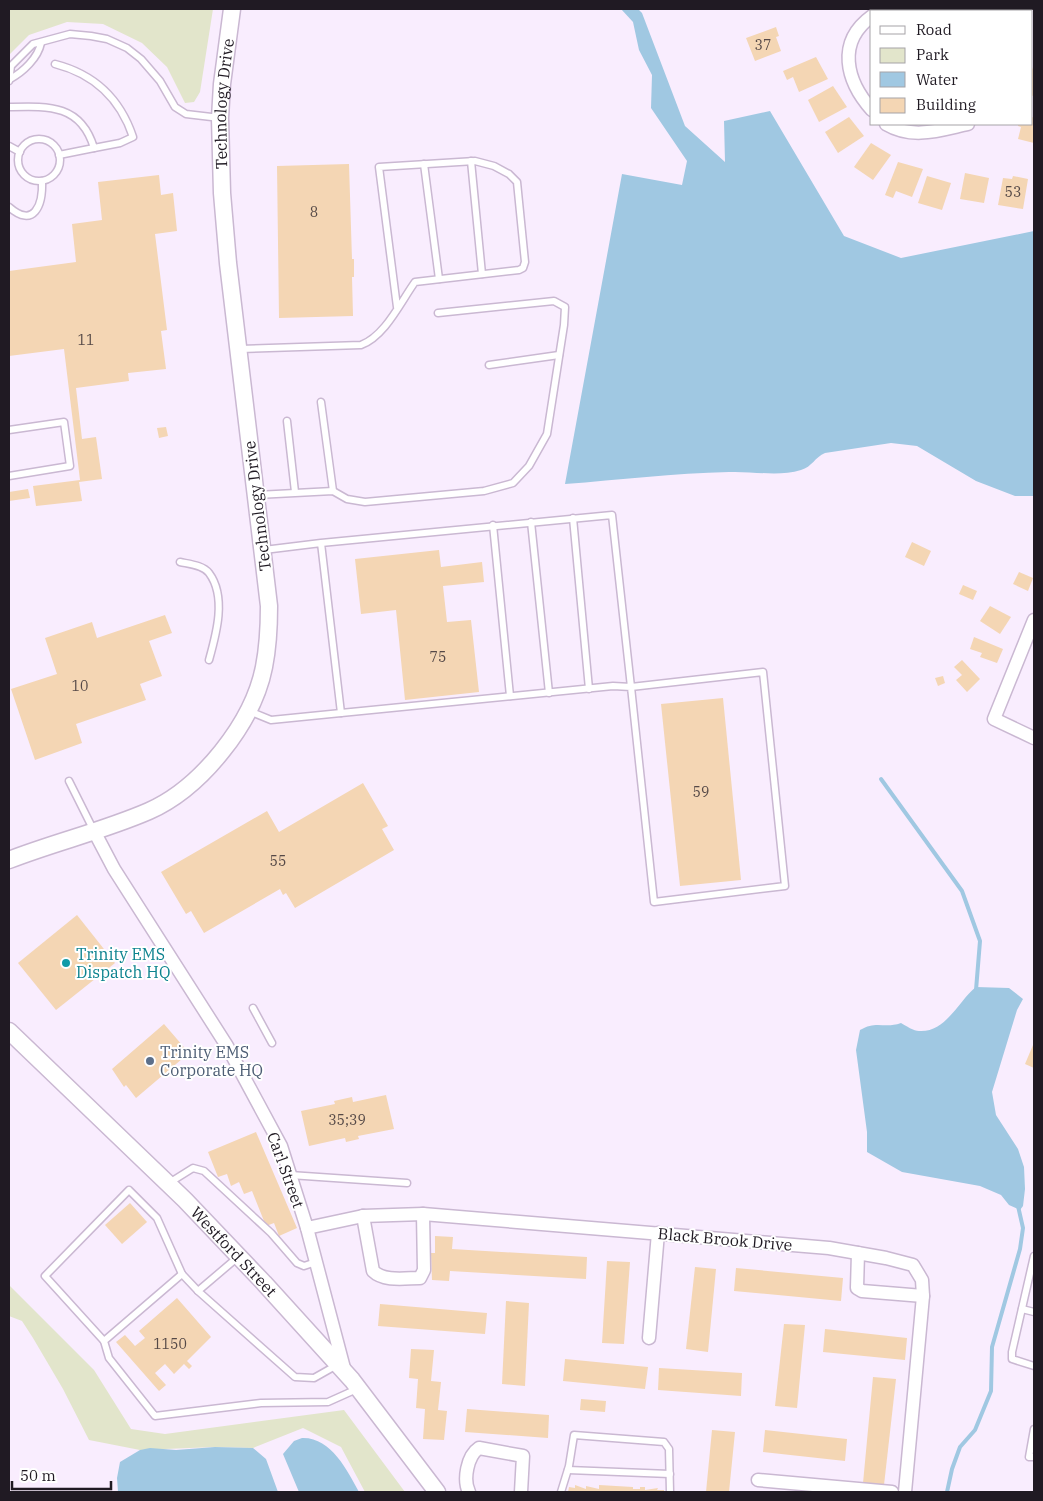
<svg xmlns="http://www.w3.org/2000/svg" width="1043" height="1501" font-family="'IBM Plex Serif',serif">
	<rect width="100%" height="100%" fill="#f9edfe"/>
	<g fill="#e2e5cb">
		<polygon points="9,9 213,9 200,92 194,102 185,103 167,67 142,43 103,24 67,22 29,35 9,55"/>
		<polygon points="9,1285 94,1370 131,1429 165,1434 344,1410 405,1492 365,1492 341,1447 303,1428 253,1448 215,1447 140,1450 89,1440 63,1389 33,1338 22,1321 9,1316"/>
	</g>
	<g fill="#a0c8e2">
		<path d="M 621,9 L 638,9 L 642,13 L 685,126 L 725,162 L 724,121 L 770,111 L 844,236 L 901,258 L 1034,231 L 1034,496 L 1015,496 L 976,481 L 917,446 L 891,443 L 825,453 C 815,457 812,467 801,470 C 778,477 753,471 729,472 C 674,473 619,480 565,484 L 622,174 L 682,185 L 687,161 L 651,108 L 652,75 L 639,50 L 633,22 Z"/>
		<path d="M 976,987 L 1009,988 L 1023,999 L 1017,1010 L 992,1092 L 996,1115 L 1018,1149 L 1024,1167 L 1025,1189 L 1023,1206 L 1020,1210 L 1009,1205 L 1001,1195 L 980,1186 L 902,1172 L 867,1152 L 867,1132 L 856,1050 L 860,1030 C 877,1020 884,1029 901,1023 C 906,1026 914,1031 919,1031 C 946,1033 959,1000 976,987 Z"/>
		<path d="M 302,1438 C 331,1437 347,1470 359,1492 L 299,1492 L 283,1454 L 294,1441 Z"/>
		<polygon points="215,1447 253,1448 266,1459 278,1492 118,1492 117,1478 120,1462 140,1450 150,1448 176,1450"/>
	</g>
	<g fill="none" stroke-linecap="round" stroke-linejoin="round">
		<g stroke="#a0c8e2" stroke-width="4">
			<polyline points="881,779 962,891 980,941 976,990"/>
			<polyline points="947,1492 952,1469 960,1447 975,1430 991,1391 992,1347 1020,1249 1023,1228 1018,1206"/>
		</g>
	</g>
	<g fill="#f4d6b4">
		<polygon points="942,9 971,9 977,11 942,11"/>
		<polygon points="776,27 779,36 776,37 781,51 755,61 746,38"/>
		<polygon points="816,57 828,79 799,92 793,77 787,80 783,71"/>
		<polygon points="1032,67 1034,73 1034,95 1032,96"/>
		<polygon points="833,86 847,107 819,122 808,100"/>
		<polygon points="849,117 864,136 838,153 825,132"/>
		<polygon points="1032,117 1034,118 1034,143 1018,139 1021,127 1018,126 1018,124 1032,124"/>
		<polygon points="871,143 891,155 873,180 854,167"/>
		<polygon points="898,162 923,169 912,197 896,191 893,198 885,195"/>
		<polygon points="349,164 352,259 354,259 354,277 352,277 353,316 279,318 277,166"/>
		<polygon points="965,173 989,178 984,203 960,199"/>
		<polygon points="159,175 161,195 173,193 177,231 155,234 167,330 161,331 166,369 128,373 129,381 76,388 82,439 96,437 102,479 79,482 82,501 36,506 33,486 80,480 64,349 9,356 9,271 76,262 72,224 102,220 98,182"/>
		<polygon points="927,176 951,183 942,210 918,203"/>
		<polygon points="1013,176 1028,179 1023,209 998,205 1003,178 1012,179"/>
		<polygon points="166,427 168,436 159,438 157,428"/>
		<polygon points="28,489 30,498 9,501 9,492"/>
		<polygon points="912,542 931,551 924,566 905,557"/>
		<polygon points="439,550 441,567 482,562 484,582 443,586 447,622 471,620 479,692 405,700 396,610 361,614 355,559"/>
		<polygon points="1019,572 1033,578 1028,591 1013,584"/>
		<polygon points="963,585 977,591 973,600 959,594"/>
		<polygon points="990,606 1011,617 1000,634 980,621"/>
		<polygon points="165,615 172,633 149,641 162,676 140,684 146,700 76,724 82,743 35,760 11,689 57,674 45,638 92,622 97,638"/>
		<polygon points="974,637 1003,649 997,663 980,657 982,653 970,649"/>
		<polygon points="962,660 980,679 967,692 956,680 962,675 954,667"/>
		<polygon points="943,676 945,683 938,686 935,678"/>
		<polygon points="723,698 741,880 680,886 661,704"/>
		<polygon points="363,783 388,826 382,829 394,850 295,908 286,893 283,895 280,889 204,933 191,911 186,914 161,872 267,811 279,832"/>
		<polygon points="77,915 115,963 56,1010 18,963"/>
		<polygon points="164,1024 189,1053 136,1098 126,1085 124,1087 112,1069"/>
		<polygon points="1033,1045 1034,1045 1034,1068 1025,1064"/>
		<polygon points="386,1095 394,1129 358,1136 359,1139 346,1142 345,1138 309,1146 301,1111 335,1104 334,1101 352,1097 353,1102"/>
		<polygon points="256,1132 297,1228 279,1236 274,1223 266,1226 252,1191 244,1194 239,1182 231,1186 227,1174 218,1177 208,1152"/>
		<polygon points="130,1203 147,1222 122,1244 105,1225"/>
		<polygon points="435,1236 453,1237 452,1249 587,1257 586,1279 450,1271 449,1281 432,1280 431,1253 435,1253"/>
		<polygon points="607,1261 630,1262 624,1344 602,1343"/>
		<polygon points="695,1267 716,1269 708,1352 686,1349"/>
		<polygon points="736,1268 843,1278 841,1301 734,1291"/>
		<polygon points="177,1298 211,1337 187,1361 192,1366 189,1369 184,1364 174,1374 165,1364 155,1373 166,1385 159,1391 116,1342 125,1335 135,1346 145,1338 139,1331"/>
		<polygon points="506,1301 529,1303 525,1386 502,1384"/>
		<polygon points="380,1304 487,1313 485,1334 378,1326"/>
		<polygon points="784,1324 805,1325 797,1408 775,1406"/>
		<polygon points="825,1329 907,1338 905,1360 823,1352"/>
		<polygon points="411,1349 434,1350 431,1381 441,1382 438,1410 447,1411 444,1440 423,1439 425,1409 416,1408 418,1379 409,1378"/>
		<polygon points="565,1359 648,1367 645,1389 563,1381"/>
		<polygon points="659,1368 742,1373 741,1396 658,1390"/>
		<polygon points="873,1377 896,1379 884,1485 863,1483"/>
		<polygon points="581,1399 606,1401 605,1412 580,1410"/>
		<polygon points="467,1409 549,1415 548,1438 465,1432"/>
		<polygon points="712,1430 735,1432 729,1492 706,1492"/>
		<polygon points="765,1430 847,1439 845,1461 763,1452"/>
		<polygon points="575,1485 586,1489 586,1486 599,1489 599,1485 633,1487 633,1489 640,1489 640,1487 645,1487 645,1490 658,1488 657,1490 664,1490 664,1492 568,1492 569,1487 575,1488"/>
	</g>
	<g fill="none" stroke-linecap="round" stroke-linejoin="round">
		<g stroke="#cab8d2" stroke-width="9">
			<g id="lane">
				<path d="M 10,79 C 23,72 38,58 41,43"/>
				<polyline points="9,81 11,66 33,44 70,34 91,36 107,39 127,48 141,59 160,81 175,107 186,114 220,118"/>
				<path d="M 9,107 C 48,106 81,104 94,148 L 120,143 L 133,137 C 120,98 94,74 55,64"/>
				<circle cx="39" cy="160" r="21"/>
				<polyline points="9,146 20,152"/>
				<polyline points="59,155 94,148"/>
				<polyline points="471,161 482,274"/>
				<polyline points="424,164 439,279"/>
				<path d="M 9,207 C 34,229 43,205 42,181"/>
				<path d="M 240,349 L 361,345 C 385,336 400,303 415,282 L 519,270 L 523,268 L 525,262 L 517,182 L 509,174 L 494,166 L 475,161 L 379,167 L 397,307"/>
				<polyline points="489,365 559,355"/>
				<polyline points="321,402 333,491"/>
				<polyline points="287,421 295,492"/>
				<polyline points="9,430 64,422 70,466 9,476"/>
				<polyline points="257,495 333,491 347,499 365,502 484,491 513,483 529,466 547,434 564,325 565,307 554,301 438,313"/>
				<polyline points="573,518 589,689"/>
				<polyline points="531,522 549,693"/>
				<polyline points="493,525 510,696"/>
				<polyline points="264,550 321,543 341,713 613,686 631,687 654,902 785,886 763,672 631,687 612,515 321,543"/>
				<path d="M 180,562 C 189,564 203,565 209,573 C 227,597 216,635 209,660"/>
				<polyline points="249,711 271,720 341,713"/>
				<polyline points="69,781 94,831"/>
				<polyline points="253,1008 272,1043"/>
				<polyline points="290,1175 407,1183"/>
				<polyline points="169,1183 193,1168 204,1171 271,1233 297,1263 304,1266 316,1262"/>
				<polyline points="1034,1256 1012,1352 1012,1359 1034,1366"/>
				<polyline points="238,1257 198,1291 295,1377 314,1378 337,1365"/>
				<polyline points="198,1291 182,1274 104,1341 109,1358 155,1416 261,1403 328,1402 357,1389"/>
				<polyline points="1022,1309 1034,1312"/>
				<polyline points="104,1341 45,1276 129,1190 157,1218 182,1274"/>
				<polyline points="1034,1429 1029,1457 1034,1457"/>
				<polyline points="568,1470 670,1474"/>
				<polyline points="561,1492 569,1466 574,1435 664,1442 669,1449 670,1492"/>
			</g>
		</g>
		<g stroke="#cab8d2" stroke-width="15">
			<g id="street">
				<polyline points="878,11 885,9"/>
				<path d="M 872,16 C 836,42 846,81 872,110"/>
				<path d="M 886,124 C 913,140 940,130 968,124"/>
				<polyline points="1034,620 994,719 1034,738"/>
				<polyline points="94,831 114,869 227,1046 281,1146 307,1228 345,1372"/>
				<path d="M 363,1216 L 373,1271 C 384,1282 406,1278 420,1278 L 424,1270 L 423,1214"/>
				<polyline points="307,1228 363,1216 423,1214 829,1248 886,1258 913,1265 922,1280 923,1296 905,1492"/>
				<polyline points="858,1253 857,1288 862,1291 923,1296"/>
				<polyline points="649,1338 658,1233"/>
				<polyline points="758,1480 892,1492"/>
				<path d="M 469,1492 C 463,1480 467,1456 479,1448 L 523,1456 L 521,1492"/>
			</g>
		</g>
		<g stroke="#cab8d2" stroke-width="19">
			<g id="secondary">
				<path id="s1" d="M 9,860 C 55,842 103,831 149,811 C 201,788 253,723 264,667 C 268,647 269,627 269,606 L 228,263 L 222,193 L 220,118 L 222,84 L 232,9"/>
				<path id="s2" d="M 9,1031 L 185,1200 L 264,1283 L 352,1380 L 437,1492"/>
			</g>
		</g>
		<use href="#lane" stroke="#fff" stroke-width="6"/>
		<use href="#street" stroke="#fff" stroke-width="12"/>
		<use href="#secondary" stroke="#fff" stroke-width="16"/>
	</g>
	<circle fill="#0f9aa8" stroke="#fff" stroke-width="2" cx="66" cy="963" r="5"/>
	<circle fill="#5c6f8a" stroke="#fff" stroke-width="2" cx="150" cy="1061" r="5"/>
	<g text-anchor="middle" stroke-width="4" stroke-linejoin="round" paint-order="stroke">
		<g font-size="14" fill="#554947">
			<text x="763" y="50">37</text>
			<text x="1013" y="197">53</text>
			<text x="314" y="217">8</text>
			<text x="86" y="345">11</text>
			<text x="438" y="662">75</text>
			<text x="80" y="691">10</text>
			<text x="701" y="797">59</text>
			<text x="278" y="866">55</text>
			<text x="347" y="1125">35;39</text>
			<text x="170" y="1349">1150</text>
		</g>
		<g font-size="16" fill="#201a23" stroke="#fff">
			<text dy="6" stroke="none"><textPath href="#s1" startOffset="905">Technology Drive</textPath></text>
			<text transform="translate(257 506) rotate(-97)" y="6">Technology Drive</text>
			<text transform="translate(286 1170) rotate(70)" y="6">Carl Street</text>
			<text transform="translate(725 1239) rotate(5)" y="6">Black Brook Drive</text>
			<text dy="6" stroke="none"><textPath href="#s2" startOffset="315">Westford Street</textPath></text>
		</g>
		<g font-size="16" fill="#0d838f" stroke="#fff" text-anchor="start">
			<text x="76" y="960">Trinity EMS<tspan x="76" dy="18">Dispatch HQ</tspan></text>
		</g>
		<g font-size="16" fill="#4e5e75" stroke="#fff" text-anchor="start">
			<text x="160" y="1058">Trinity EMS<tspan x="160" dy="18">Corporate HQ</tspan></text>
		</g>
	</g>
	<rect width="1043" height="1501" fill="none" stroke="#201a23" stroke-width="20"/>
	<rect x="870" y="10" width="162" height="115" fill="#ffffff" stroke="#a6a3a7"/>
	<rect x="880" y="26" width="25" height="8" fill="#ffffff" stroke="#a6a3a7"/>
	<text x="916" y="35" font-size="15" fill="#201a23">Road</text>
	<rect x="880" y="48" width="25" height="15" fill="#e2e5cb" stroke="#a6a3a7"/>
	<text x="916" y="60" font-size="15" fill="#201a23">Park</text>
	<rect x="880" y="72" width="25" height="15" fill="#a0c8e2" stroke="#a6a3a7"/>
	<text x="916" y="85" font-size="15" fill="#201a23">Water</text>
	<rect x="880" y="98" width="25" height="15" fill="#f4d6b4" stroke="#a6a3a7"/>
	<text x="916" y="110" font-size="15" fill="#201a23">Building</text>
	<path d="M12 1481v8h99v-8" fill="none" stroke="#201a23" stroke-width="2.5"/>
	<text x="20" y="1481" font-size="15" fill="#201a23" stroke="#ffffff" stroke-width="4" paint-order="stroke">50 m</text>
</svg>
